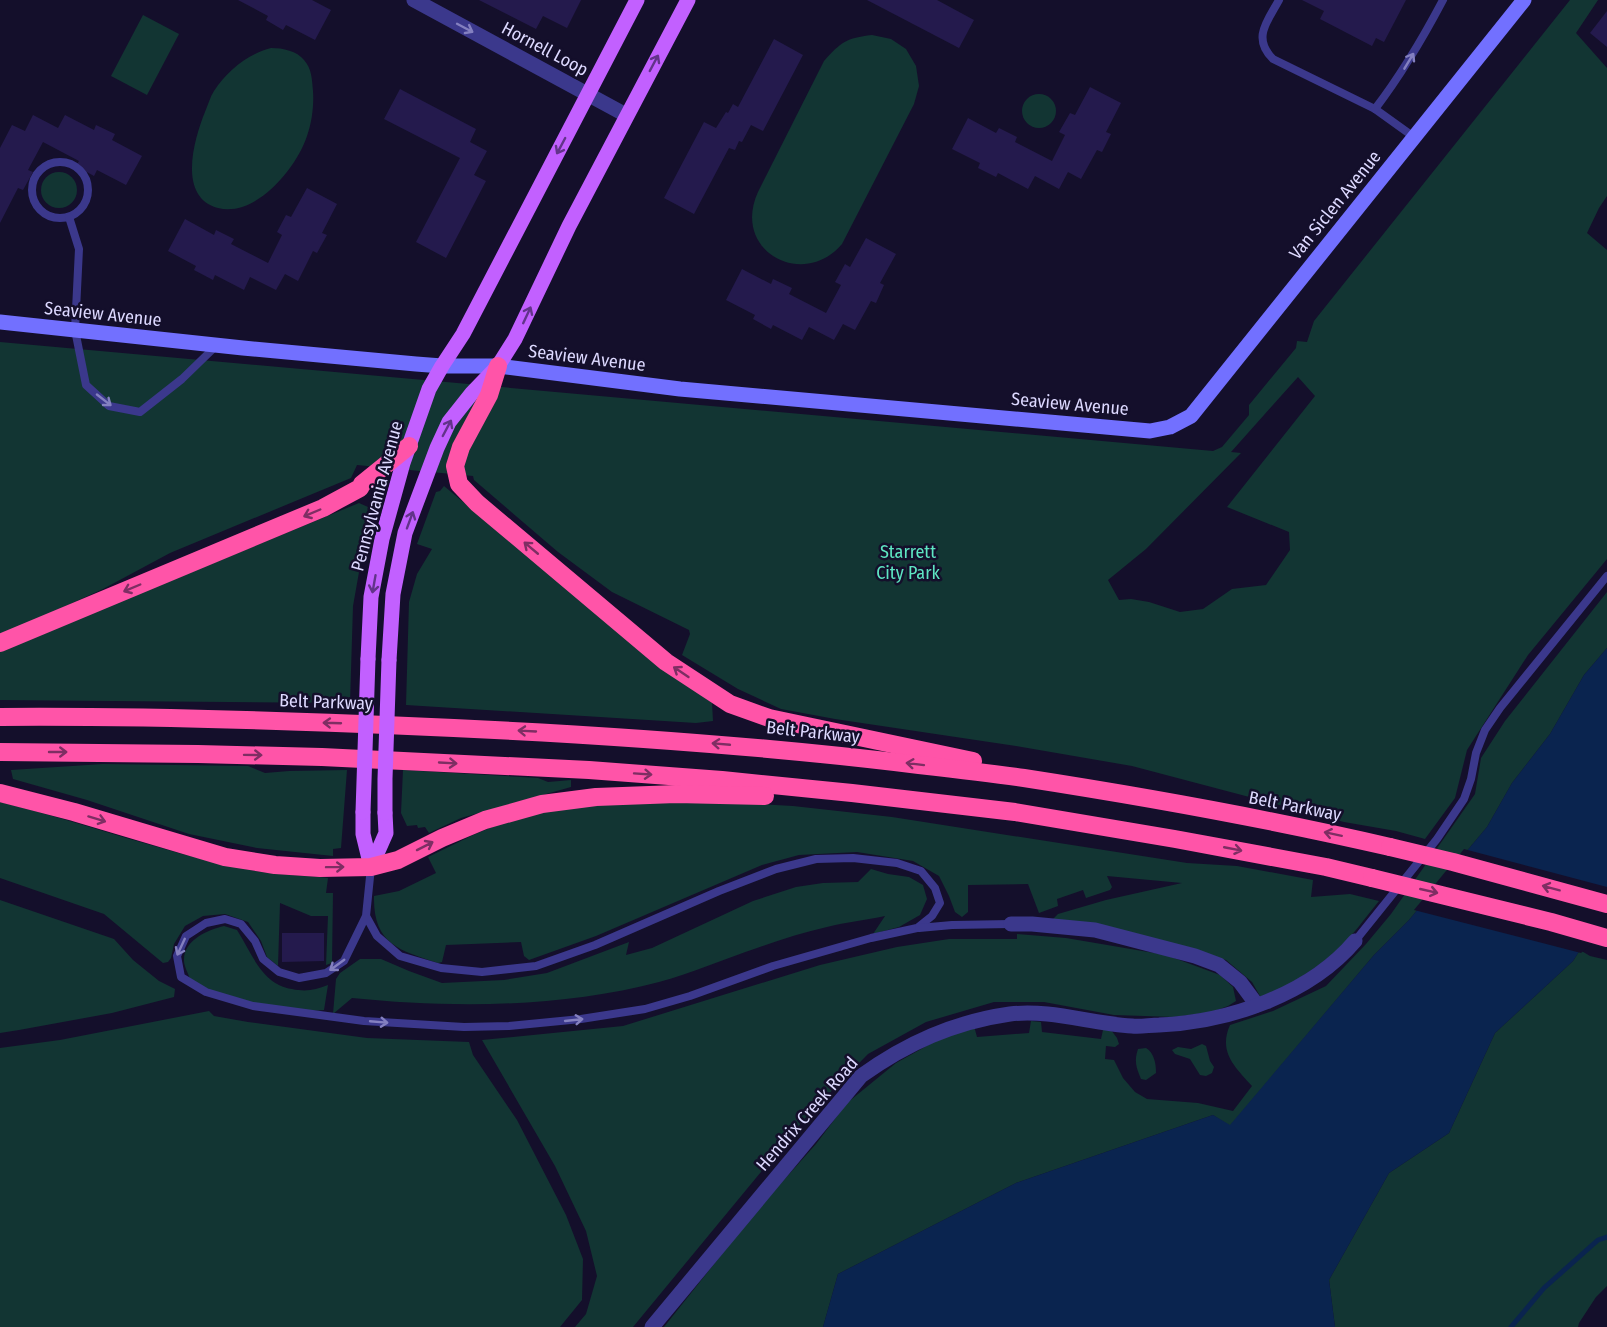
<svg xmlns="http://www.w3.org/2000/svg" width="1607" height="1327" font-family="'Fira Sans Condensed',sans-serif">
	<rect width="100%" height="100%" fill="#140f2b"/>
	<g fill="#123533" fill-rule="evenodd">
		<path d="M 1570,0 L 1598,0 L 1576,33 L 1607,68 L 1607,196 L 1599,208 L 1587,233 L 1607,250 L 1607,559 L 1528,655 L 1467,750 L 1455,798 L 1425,839 L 1396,831 L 1344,822 L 1132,766 L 1016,746 L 835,719 L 781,709 L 738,689 L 682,655 L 690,634 L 689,630 L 612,592 L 558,552 L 474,480 L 473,476 L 357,465 L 351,478 L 170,553 L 103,589 L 13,630 L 0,634 L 0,342 L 1213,451 L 1222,447 L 1249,415 L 1249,405 L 1296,348 L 1297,341 L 1307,342 L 1314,321 ZM 1298,377 L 1315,396 L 1227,507 L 1289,532 L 1290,550 L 1266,585 L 1232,589 L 1203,609 L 1180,612 L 1149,602 L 1131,599 L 1119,600 L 1108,580 L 1146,549 L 1241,453 L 1231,452 Z"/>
		<polygon points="143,15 179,34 147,95 111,76"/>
		<path d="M 872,35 L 891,39 L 906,49 L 916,66 L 919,86 L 914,104 L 842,244 C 803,290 731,251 758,192 L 824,61 C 841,42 846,38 872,35 Z"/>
		<path d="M 271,48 C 283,48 297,51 304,60 C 312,69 312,80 313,91 C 314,105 312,122 307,136 C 297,167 256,218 218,208 C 177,197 194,139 205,112 C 208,105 210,97 214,91 C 227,71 248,54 271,48 Z"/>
		<circle cx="1039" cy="111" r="17"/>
		<circle cx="59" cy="190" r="18"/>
		<polygon points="444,486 656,662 712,703 713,721 696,723 406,705 409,602 417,574 432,549 417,544 436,492 440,491"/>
		<polygon points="359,503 368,507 364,544 353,606 350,703 0,700 0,651"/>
		<path d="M 1607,592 L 1607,648 L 1584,675 L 1550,734 L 1512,783 L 1487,827 L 1409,920 L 1374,955 L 1230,1126 L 1213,1115 L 1016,1183 L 838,1274 L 823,1327 L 664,1327 L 757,1210 L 816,1144 L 847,1103 L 896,1063 L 941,1038 L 974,1026 L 977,1037 L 1029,1033 L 1031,1021 L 1041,1022 L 1042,1032 L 1101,1039 L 1103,1030 L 1111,1030 L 1117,1038 L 1119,1044 L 1115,1047 L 1106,1046 L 1105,1059 L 1114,1060 L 1123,1078 L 1135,1092 L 1147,1099 L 1198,1103 L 1233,1111 L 1252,1086 C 1235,1067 1218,1052 1230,1025 L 1273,1011 L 1326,986 L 1366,944 L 1391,914 L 1475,794 L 1481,758 L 1505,721 Z"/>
		<polygon points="103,764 248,766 265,773 289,771 347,770 341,848 333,849 333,856 257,848 189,834 87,800 13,779 11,770"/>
		<polygon points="403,770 538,778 548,782 571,780 571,787 461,818 429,833 425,827 418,828 417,825 407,826 401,813"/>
		<path d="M 692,800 L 793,806 L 892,817 L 1187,863 L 1237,866 L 1313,880 L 1311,897 L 1350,894 L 1379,901 C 1365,918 1352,937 1336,951 C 1315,970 1290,984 1266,998 L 1260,996 L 1252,982 L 1226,960 L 1148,940 L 1053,919 L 1058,914 L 1106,900 L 1182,883 L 1107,876 L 1112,887 L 1110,890 L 1086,898 L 1083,890 L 1057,899 L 1058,906 L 1039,913 L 1028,884 L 968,885 L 968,912 L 962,917 L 955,912 L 949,896 L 939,876 L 913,861 L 857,852 L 799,855 L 762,865 L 596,936 L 529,960 L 524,956 L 521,942 L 446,945 L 442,962 L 438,963 C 399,950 373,944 374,896 L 399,891 L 436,873 L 428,857 L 473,835 L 529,812 L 609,802 Z"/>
		<path d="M 0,802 C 82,822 162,852 245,869 C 272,875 300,875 328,878 L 326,893 L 333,893 L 332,963 L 326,965 L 328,916 L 311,916 L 280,903 L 278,966 L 267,957 L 261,941 L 248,922 L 225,914 L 203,916 L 185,926 L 174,944 L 171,958 L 168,962 L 163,963 L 104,914 L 0,878 Z"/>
		<path d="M 871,869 L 888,874 L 909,877 L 923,885 L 927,899 L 920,915 L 899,927 L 873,934 L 885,916 C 866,920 846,922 827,927 C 804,932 780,940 757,948 C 724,959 692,973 659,982 C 561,1008 451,1008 352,998 L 333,1014 L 336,979 L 340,973 L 360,959 L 381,959 L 409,971 L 442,983 L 504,980 L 547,973 L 629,942 L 626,955 L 652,948 L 753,901 L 796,887 L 823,883 L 858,882 Z"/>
		<polygon points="0,900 114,939 133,960 159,981 175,989 174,997 112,1013 19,1030 0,1033"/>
		<path d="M 224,926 L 237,930 C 252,953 261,984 292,989 C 306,992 315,990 328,985 L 324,1010 C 291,1013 241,1003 210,990 C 203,987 196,983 190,979 C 188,973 184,966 184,961 C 183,940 208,930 224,926 Z"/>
		<polygon points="1017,934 1066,938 1166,955 1220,975 1233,987 1236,1001 1228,1006 1212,1012 1174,1017 1114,1015 1044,1002 994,1002 926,1022 868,1054 807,1116 633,1327 575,1327 586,1314 597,1276 586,1231 555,1166 482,1040 623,1026 820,965 897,947 949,939 1017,939"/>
		<polygon points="1580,950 1590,956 1607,960 1607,1286 1596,1297 1579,1323 1578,1327 1335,1327 1329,1280 1389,1173 1449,1133 1495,1033 1573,961"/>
		<polygon points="209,1011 214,1016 248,1022 367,1038 469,1042 473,1055 517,1120 566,1215 583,1259 582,1300 560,1327 0,1327 0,1048 60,1040"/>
		<polygon points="1202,1044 1206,1046 1210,1061 1214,1067 1212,1073 1206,1076 1200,1075 1190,1059 1175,1054 1172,1050 1178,1047 1191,1049"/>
		<path d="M 1146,1048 C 1154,1053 1156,1063 1156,1073 L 1146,1080 L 1141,1079 C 1136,1067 1134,1061 1138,1049 Z"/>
	</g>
	<polygon fill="#0a244f" points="1607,648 1607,926 1580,950 1573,961 1495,1033 1449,1133 1389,1173 1329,1280 1335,1327 823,1327 838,1274 1016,1183 1213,1115 1230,1125 1374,955 1409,920 1487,827 1512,783 1550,734 1584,675"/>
	<polygon fill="#140f2b" points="1464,849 1607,887 1607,931 1581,953 1414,910"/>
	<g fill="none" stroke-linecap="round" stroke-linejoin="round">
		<polyline stroke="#0a244f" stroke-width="5" points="1511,1327 1544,1288 1598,1240 1607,1237"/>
	</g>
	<g fill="#241a4d">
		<polygon points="238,0 312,0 331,10 315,40 286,25 283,30 266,20 268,16"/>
		<polygon points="479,0 581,0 567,28 543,16 536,29"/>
		<polygon points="867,0 937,0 974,20 959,48"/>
		<polygon points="1302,0 1406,0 1384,42 1376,38 1372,46 1320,19 1324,11"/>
		<polygon points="1607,11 1607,47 1590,33"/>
		<polygon points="774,39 803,55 763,131 751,125 742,142 739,141 735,150 729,148 694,214 664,198 704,122 716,128 726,112 728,113 733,104 738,107"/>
		<polygon points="1090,87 1121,103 1106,132 1111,134 1102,152 1097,150 1081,179 1068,172 1059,189 1035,176 1028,189 998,173 996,177 978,168 980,163 952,149 968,118 996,133 999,128 1017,137 1015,142 1052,161 1065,135 1059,132 1070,113 1075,115"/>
		<polygon points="400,89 476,129 470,142 487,151 474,175 486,181 446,258 416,242 460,158 384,119"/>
		<polygon points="33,115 58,128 65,115 94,130 96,125 115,134 112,140 142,156 126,185 97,170 94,176 76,166 79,161 43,142 28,170 33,172 23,190 18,188 0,223 0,148 12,125 25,131"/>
		<polygon points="307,188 337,204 322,233 327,235 317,253 313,251 298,281 285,274 276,290 250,277 244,290 215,275 213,280 194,270 196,266 168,251 185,219 214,235 216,230 234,239 231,244 268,263 282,235 277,232 286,215 291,217"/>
		<polygon points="866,238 896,254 880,283 884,285 876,303 871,301 855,330 843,324 834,340 809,327 802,340 773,325 771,329 753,319 755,315 726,300 742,269 771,284 773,279 792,288 789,294 826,313 841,285 835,282 845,264 850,267"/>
		<polygon points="282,933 324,933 324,961 282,962"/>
	</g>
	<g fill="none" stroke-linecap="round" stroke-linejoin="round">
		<g stroke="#3b388c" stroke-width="8">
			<path d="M 1279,0 C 1267,22 1252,38 1273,59 L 1375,109 L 1414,137"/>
			<path d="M 1375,109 C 1401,75 1423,38 1443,0"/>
			<circle cx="60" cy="190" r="28"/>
			<polyline points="69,217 79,249 75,330 86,385 109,406 140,412 182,379 217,345"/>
			<polyline points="366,916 377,936 400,956 441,968 482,972 536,966 595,945 719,891 776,869 816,859 853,858 897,863 921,871 935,888 940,903 932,916 917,928 871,938 773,966 690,996 645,1009 581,1019 509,1026 464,1027 364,1021 253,1006 206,992 181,977 177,956 186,936 206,923 225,919 241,924 255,941 263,959 279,972 299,978 326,973 344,961 366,916 371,867"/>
			<polyline points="919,928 952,925 1011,924"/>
			<polyline points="1355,941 1437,839 1464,799 1471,779 1476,753 1485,730 1500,708 1607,576"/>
		</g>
		<g stroke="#3b388c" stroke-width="15">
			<polyline points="414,0 626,115"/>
			<polyline points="1011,924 1032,924 1095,930 1195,956 1219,965 1240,982 1257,1005"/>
			<path d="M 652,1327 L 861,1076 C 907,1043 954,1022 1010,1014 C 1051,1009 1092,1024 1132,1026 C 1141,1027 1150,1025 1159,1025 C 1228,1022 1309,995 1355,941"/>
		</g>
		<polyline stroke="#7270ff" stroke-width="15" points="0,322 243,348 416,364 442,366 498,366 680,389 1150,431 1170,427 1191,416 1524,0"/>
		<g stroke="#c260ff" stroke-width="15">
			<polyline points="368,659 371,597 382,539 403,463 429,389 442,366 463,334 637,0"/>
			<polyline points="389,660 393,594 405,533 437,448 449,422 472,393 498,366 515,339 569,226 688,0"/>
			<polyline points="363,812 363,834 371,867"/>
			<polyline points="371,867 386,833 385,813"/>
		</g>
		<g stroke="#ff54a8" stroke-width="18">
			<polyline points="498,366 489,395 461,447 455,466 459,484 477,503 666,662 730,704 769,718 973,761"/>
			<polyline points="0,643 323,508 360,488 362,484 409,446"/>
			<path d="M 0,717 C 136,716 272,720 408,726 C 579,733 749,744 919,765 C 954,769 989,773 1024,778 C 1147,797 1269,819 1390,847"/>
			<polyline points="0,752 198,754 322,757 589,770 722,780 852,793 1015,812 1175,839 1326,867 1372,878"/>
			<polyline points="0,793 74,812 225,857 275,865 320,868 371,867 398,860 442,838 485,820 542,804 596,797 676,794 765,796"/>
		</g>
		<g stroke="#c260ff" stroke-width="15">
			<polyline points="363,812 368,659"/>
			<polyline points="385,813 385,779 389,660"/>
		</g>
		<g stroke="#ff54a8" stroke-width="18">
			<polyline points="1390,847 1453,862 1607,904"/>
			<polyline points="1372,878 1551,922 1607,938"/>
		</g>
	</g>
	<defs><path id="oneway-shaft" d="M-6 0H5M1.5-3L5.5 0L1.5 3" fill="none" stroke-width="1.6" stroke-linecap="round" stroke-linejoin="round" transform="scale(1.5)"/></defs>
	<g stroke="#8480c0">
		<use href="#oneway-shaft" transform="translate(465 28) rotate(28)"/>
		<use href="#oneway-shaft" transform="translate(1409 61) rotate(-59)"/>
		<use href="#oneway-shaft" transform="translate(104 400) rotate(38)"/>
		<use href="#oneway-shaft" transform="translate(181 947) rotate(115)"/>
		<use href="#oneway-shaft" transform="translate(337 965) rotate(144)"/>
		<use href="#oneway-shaft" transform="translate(574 1020) rotate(-6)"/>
		<use href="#oneway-shaft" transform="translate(379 1022) rotate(5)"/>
	</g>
	<g stroke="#62338a">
		<use href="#oneway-shaft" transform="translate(654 63) rotate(-62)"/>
		<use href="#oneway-shaft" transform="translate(561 146) rotate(118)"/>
		<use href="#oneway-shaft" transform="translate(527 315) rotate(-65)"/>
		<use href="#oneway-shaft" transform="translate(447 428) rotate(-62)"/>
		<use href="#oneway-shaft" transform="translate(410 520) rotate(-70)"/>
		<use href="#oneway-shaft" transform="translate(374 584) rotate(100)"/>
	</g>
	<g stroke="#7e2e63">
		<use href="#oneway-shaft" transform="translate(312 513) rotate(157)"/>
		<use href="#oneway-shaft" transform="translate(531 548) rotate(-140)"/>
		<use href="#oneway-shaft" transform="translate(132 588) rotate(157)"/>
		<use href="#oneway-shaft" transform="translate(681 672) rotate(-146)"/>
		<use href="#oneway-shaft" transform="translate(332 723) rotate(-178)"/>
		<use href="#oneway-shaft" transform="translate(527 731) rotate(-177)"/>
		<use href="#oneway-shaft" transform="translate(721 744) rotate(-175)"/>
		<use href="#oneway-shaft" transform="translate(58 752)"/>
		<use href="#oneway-shaft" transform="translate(253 755) rotate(1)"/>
		<use href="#oneway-shaft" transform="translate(448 763) rotate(3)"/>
		<use href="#oneway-shaft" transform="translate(915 764) rotate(-173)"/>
		<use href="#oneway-shaft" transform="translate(643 774) rotate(4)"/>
		<use href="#oneway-shaft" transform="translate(97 819) rotate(17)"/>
		<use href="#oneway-shaft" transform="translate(1333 834) rotate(-168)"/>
		<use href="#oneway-shaft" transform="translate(425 846) rotate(-27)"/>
		<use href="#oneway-shaft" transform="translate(1233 849) rotate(11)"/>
		<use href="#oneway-shaft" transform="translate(335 867) rotate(-1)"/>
		<use href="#oneway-shaft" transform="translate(1551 888) rotate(-165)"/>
		<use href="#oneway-shaft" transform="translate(1429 891) rotate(13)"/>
	</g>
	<g text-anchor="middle" stroke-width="5" stroke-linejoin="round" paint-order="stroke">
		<g font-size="18" fill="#ddd9ff" stroke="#140f2b">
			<text transform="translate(545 49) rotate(28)" y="6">Hornell Loop</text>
			<text transform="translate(1335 205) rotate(-51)" y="6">Van Siclen Avenue</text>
			<text transform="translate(103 314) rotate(6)" y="6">Seaview Avenue</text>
			<text transform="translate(587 358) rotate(7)" y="6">Seaview Avenue</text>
			<text transform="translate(1070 404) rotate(5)" y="6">Seaview Avenue</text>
			<text transform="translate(377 496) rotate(-75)" y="6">Pennsylvania Avenue</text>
			<text transform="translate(326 702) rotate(2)" y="6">Belt Parkway</text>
			<text transform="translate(813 732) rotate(6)" y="6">Belt Parkway</text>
			<text transform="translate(1295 806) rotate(11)" y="6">Belt Parkway</text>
			<text transform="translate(807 1114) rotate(-49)" y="6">Hendrix Creek Road</text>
		</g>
		<g font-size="18" fill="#5ee6c3" stroke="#140f2b">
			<text x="908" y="558">Starrett<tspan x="908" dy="21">City Park</tspan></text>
		</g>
	</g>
</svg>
